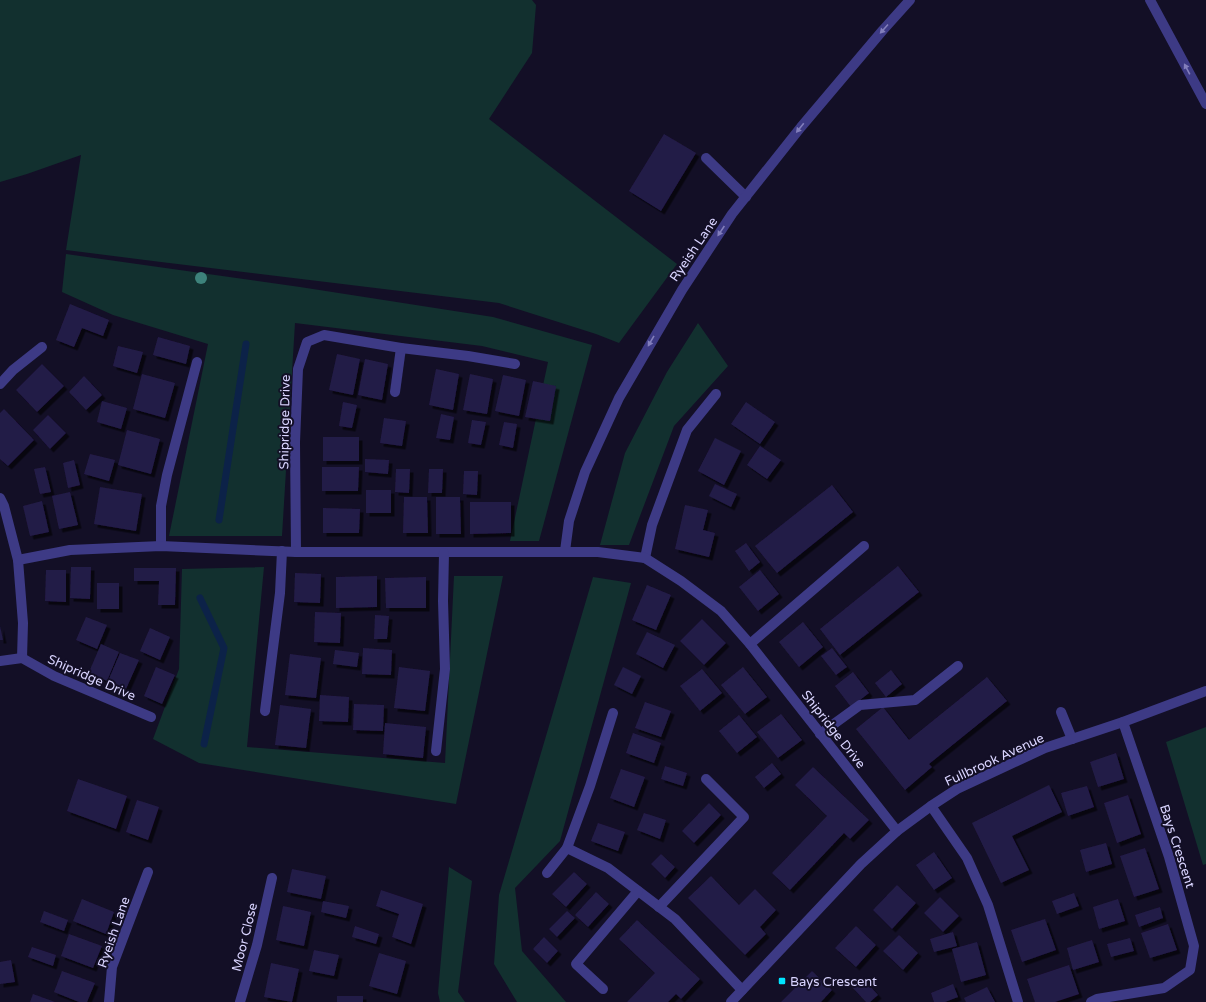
<svg xmlns="http://www.w3.org/2000/svg" width="1206" height="1002" font-family="'Varela Round',sans-serif">
	<defs>
		<filter id="shadow"><feDropShadow dx="3.5" dy="3.5" stdDeviation="0" flood-color="#0009"/></filter>
	</defs>
	<rect width="100%" height="100%" fill="#130f26"/>
	<g fill="#12302f">
		<polygon points="0,0 532,0 536,5 532,53 489,119 677,264 619,343 596,334 499,303 161,262 66,250 81,155 27,174 0,182"/>
		<polygon points="66,254 300,287 493,317 592,345 539,541 510,541 548,362 482,346 295,323 282,536 169,536 208,344 113,315 62,292"/>
		<polygon points="698,323 728,366 674,426 629,545 600,545 625,453 667,372"/>
		<polygon points="264,567 247,747 445,763 454,576 503,576 456,804 199,763 153,739 179,669 182,569"/>
		<polygon points="593,577 631,583 560,841 515,888 522,951 566,1002 517,1002 494,964 499,895"/>
		<polygon points="1206,727 1206,864 1203,865 1166,742"/>
		<polygon points="449,867 472,881 458,992 465,1002 440,1002 438,993"/>
	</g>
	<g fill="none" stroke-linecap="round" stroke-linejoin="round">
		<g stroke="#0c2248" stroke-width="7">
			<polyline points="219,520 246,344"/>
			<polyline points="200,598 224,648 204,744"/>
		</g>
	</g>
	<g fill="#241b47" filter="url(#shadow)">
		<polygon points="664,134 696,153 661,211 629,191"/>
		<polygon points="70,304 109,320 103,336 82,328 74,347 56,340"/>
		<polygon points="158,337 190,346 186,364 153,355"/>
		<polygon points="118,346 143,352 137,373 113,366"/>
		<polygon points="337,354 360,359 353,395 329,390"/>
		<polygon points="365,359 388,364 382,400 358,395"/>
		<polygon points="42,364 64,386 37,412 16,390"/>
		<polygon points="436,369 459,374 453,410 429,405"/>
		<polygon points="142,374 175,383 165,418 133,409"/>
		<polygon points="470,374 493,379 487,414 463,410"/>
		<polygon points="503,375 526,380 519,416 495,411"/>
		<polygon points="84,376 102,395 86,410 69,392"/>
		<polygon points="533,381 556,386 550,421 525,417"/>
		<polygon points="102,401 127,408 121,429 97,422"/>
		<polygon points="343,402 357,405 352,428 339,426"/>
		<polygon points="746,402 775,422 760,444 731,424"/>
		<polygon points="4,409 34,440 8,466 0,459 0,413"/>
		<polygon points="441,414 454,417 450,440 436,438"/>
		<polygon points="48,415 66,433 50,449 33,430"/>
		<polygon points="384,418 406,421 402,446 380,443"/>
		<polygon points="472,420 486,422 481,445 468,443"/>
		<polygon points="504,422 517,424 513,448 499,445"/>
		<polygon points="127,430 160,439 151,474 118,465"/>
		<rect x="323" y="437" width="36" height="24"/>
		<polygon points="715,438 741,451 724,485 698,471"/>
		<polygon points="760,446 781,460 767,479 747,465"/>
		<polygon points="90,454 115,460 109,481 84,474"/>
		<polygon points="365,459 389,460 388,474 365,472"/>
		<polygon points="74,460 80,485 68,488 63,463"/>
		<polygon points="45,467 51,492 40,494 34,469"/>
		<polygon points="322,467 359,467 358,491 322,491"/>
		<polygon points="396,469 410,469 409,493 395,492"/>
		<polygon points="429,469 443,469 442,493 428,493"/>
		<polygon points="464,471 478,471 477,495 463,494"/>
		<polygon points="715,484 737,494 731,507 709,496"/>
		<polygon points="832,485 853,512 777,573 755,546"/>
		<polygon points="100,487 142,494 136,531 94,524"/>
		<rect x="366" y="490" width="25" height="23"/>
		<polygon points="70,492 78,525 59,529 52,496"/>
		<polygon points="404,497 427,497 428,533 403,533"/>
		<polygon points="436,497 460,497 461,534 436,534"/>
		<polygon points="42,501 49,532 30,536 23,506"/>
		<polygon points="470,502 511,502 511,533 470,534"/>
		<polygon points="685,505 708,510 703,530 715,533 709,557 675,549"/>
		<polygon points="323,508 360,509 359,533 323,533"/>
		<polygon points="746,543 760,562 749,571 735,551"/>
		<polygon points="898,566 919,592 840,655 820,629"/>
		<polygon points="71,567 91,567 90,599 70,598"/>
		<polygon points="134,568 176,568 175,605 158,605 159,581 134,581"/>
		<polygon points="46,570 66,570 66,602 45,601"/>
		<polygon points="760,570 779,594 758,611 739,587"/>
		<polygon points="295,573 321,574 320,603 294,602"/>
		<polygon points="377,576 377,607 336,608 336,577"/>
		<polygon points="426,577 426,608 386,608 385,578"/>
		<rect x="97" y="583" width="22" height="26"/>
		<polygon points="647,585 671,595 656,630 632,620"/>
		<polygon points="315,612 341,613 340,643 314,642"/>
		<polygon points="375,615 389,616 387,639 374,639"/>
		<polygon points="86,617 107,625 97,649 76,640"/>
		<polygon points="702,619 726,643 704,665 680,641"/>
		<polygon points="803,622 823,647 799,667 779,642"/>
		<polygon points="0,626 3,640 0,640"/>
		<polygon points="150,628 170,637 160,660 140,651"/>
		<polygon points="647,632 675,645 663,668 636,654"/>
		<polygon points="101,644 119,652 107,681 89,672"/>
		<polygon points="363,648 392,650 391,675 362,674"/>
		<polygon points="832,648 847,667 836,675 821,656"/>
		<polygon points="335,650 359,653 357,667 333,664"/>
		<polygon points="120,653 139,660 126,689 108,681"/>
		<polygon points="290,654 321,658 316,698 285,695"/>
		<polygon points="156,667 175,675 162,704 144,696"/>
		<polygon points="399,667 430,671 425,711 394,708"/>
		<polygon points="623,667 641,676 632,694 614,685"/>
		<polygon points="743,667 767,697 745,714 721,685"/>
		<polygon points="702,669 722,693 700,711 680,686"/>
		<polygon points="891,670 902,684 886,697 875,683"/>
		<polygon points="853,672 869,693 851,707 835,686"/>
		<polygon points="987,677 1007,701 929,764 932,767 905,790 856,729 883,707 909,740"/>
		<polygon points="320,695 349,697 348,722 319,721"/>
		<polygon points="645,702 671,711 661,737 635,728"/>
		<polygon points="354,704 384,705 383,731 353,730"/>
		<polygon points="280,705 311,709 306,748 275,745"/>
		<polygon points="781,714 802,740 778,758 757,732"/>
		<polygon points="739,715 757,737 737,753 719,731"/>
		<polygon points="385,723 426,727 423,758 383,754"/>
		<polygon points="633,733 661,743 654,763 626,753"/>
		<polygon points="1116,753 1124,779 1098,787 1090,762"/>
		<polygon points="772,763 781,774 764,788 755,777"/>
		<polygon points="665,766 687,773 683,786 661,779"/>
		<polygon points="813,767 869,820 850,839 844,833 790,890 772,873 827,816 795,785"/>
		<polygon points="621,769 645,777 634,807 610,798"/>
		<polygon points="78,779 127,796 116,829 67,811"/>
		<polygon points="1049,785 1062,812 1012,836 1029,870 1001,883 972,823"/>
		<polygon points="1087,786 1094,807 1068,816 1061,793"/>
		<polygon points="1128,795 1141,834 1117,843 1104,803"/>
		<polygon points="137,800 159,807 148,840 126,832"/>
		<polygon points="709,803 721,815 694,843 682,831"/>
		<polygon points="644,813 666,820 660,839 637,830"/>
		<polygon points="598,823 625,832 618,851 591,841"/>
		<polygon points="1106,843 1112,864 1086,872 1080,850"/>
		<polygon points="1145,848 1159,889 1134,897 1120,856"/>
		<polygon points="934,852 952,878 934,890 916,865"/>
		<polygon points="661,854 675,867 665,878 651,864"/>
		<polygon points="292,869 326,876 321,899 287,892"/>
		<polygon points="574,872 587,884 566,907 552,894"/>
		<polygon points="711,876 739,905 755,889 776,910 760,927 766,934 745,955 688,898"/>
		<polygon points="897,885 916,903 892,929 873,910"/>
		<polygon points="381,890 423,904 411,944 392,937 399,914 376,906"/>
		<polygon points="596,892 609,904 588,927 575,915"/>
		<polygon points="1074,893 1079,906 1057,914 1052,901"/>
		<polygon points="940,897 959,916 943,932 924,913"/>
		<polygon points="82,899 114,912 106,934 73,921"/>
		<polygon points="1118,899 1125,921 1099,929 1093,907"/>
		<polygon points="323,901 349,906 346,918 321,912"/>
		<polygon points="283,906 311,912 304,946 276,940"/>
		<polygon points="1160,907 1163,918 1139,927 1135,915"/>
		<polygon points="44,911 68,920 64,931 40,922"/>
		<polygon points="567,911 575,918 557,937 549,929"/>
		<polygon points="1045,919 1056,950 1022,962 1011,930"/>
		<polygon points="637,920 700,979 681,999 676,994 668,1002 627,1002 655,973 619,939"/>
		<polygon points="1168,924 1177,950 1150,958 1141,933"/>
		<polygon points="355,926 379,934 376,944 352,937"/>
		<polygon points="856,926 876,945 856,967 835,948"/>
		<polygon points="953,932 957,946 934,952 930,939"/>
		<polygon points="69,934 102,946 93,968 61,956"/>
		<polygon points="899,935 918,953 903,970 883,951"/>
		<polygon points="544,937 558,951 547,963 533,949"/>
		<polygon points="1130,938 1134,951 1111,957 1107,944"/>
		<polygon points="1092,940 1099,962 1073,970 1067,948"/>
		<polygon points="977,942 986,975 961,982 952,949"/>
		<polygon points="32,947 56,955 53,966 28,957"/>
		<polygon points="314,950 339,955 334,976 309,971"/>
		<polygon points="379,953 406,961 397,994 369,986"/>
		<polygon points="11,960 15,982 0,984 0,962"/>
		<polygon points="271,963 299,969 292,1002 264,997"/>
		<polygon points="1069,965 1079,994 1055,1002 1035,1002 1027,979"/>
		<polygon points="62,971 95,983 87,1002 79,1002 54,992"/>
		<polygon points="812,971 832,990 821,1002 781,1002"/>
		<polygon points="862,977 878,995 870,1002 866,1002 852,987"/>
		<polygon points="953,984 958,997 945,1002 934,1002 931,993"/>
		<polygon points="987,987 995,1002 966,1002 964,998"/>
		<polygon points="33,994 55,1002 30,1002"/>
		<rect x="337" y="996" width="26" height="6"/>
	</g>
	<g fill="none" stroke-linecap="round" stroke-linejoin="round">
		<g stroke="#3d3a85" stroke-width="10">
			<polyline points="1150,0 1206,104"/>
			<polyline points="706,158 746,197"/>
			<polyline points="0,384 13,370 42,347"/>
			<polyline points="395,392 401,348"/>
			<polyline points="0,498 4,506 18,560 23,623 22,658"/>
			<polyline points="161,546 161,506 167,475 197,362"/>
			<polyline points="565,551 569,521 585,472 619,398 682,290 732,214 801,127 883,30 910,0"/>
			<polyline points="296,552 295,442 298,369 307,342 324,335 401,348 468,356 515,364"/>
			<polyline points="645,558 652,525 687,430 716,394"/>
			<polyline points="18,560 70,550 161,546 296,552 598,552 645,558 681,581 721,611 750,644 897,831"/>
			<polyline points="750,644 864,546"/>
			<polyline points="0,661 22,658 54,676 151,717"/>
			<polyline points="265,711 280,593 282,551"/>
			<polyline points="1061,712 1072,739"/>
			<polyline points="820,734 860,705 915,700 958,666"/>
			<polyline points="436,751 445,669 443,601 444,553"/>
			<polyline points="931,806 967,858 988,905 1018,1002"/>
			<polyline points="567,848 608,868 675,919 742,990"/>
			<polyline points="547,873 567,848 590,786 613,713"/>
			<polyline points="659,907 744,817 706,779"/>
			<polyline points="603,989 576,964 638,891"/>
			<polyline points="109,1002 112,967 148,872"/>
			<polyline points="240,1002 257,945 272,878"/>
			<polyline points="731,1002 861,864 897,831 931,806 957,789 1045,748 1123,722 1206,691"/>
			<polyline points="1091,1002 1097,999 1164,988 1190,970 1194,946 1169,857 1123,722"/>
		</g>
	</g>
	<circle fill="#3d827b" cx="201" cy="278" r="6"/>
	<defs><path id="oneway-solid" d="M-6-.8H1V-3.2L6.5 0L1 3.2V.8H-6Z"/></defs>
	<g fill="#837fbc">
		<use href="#oneway-solid" transform="translate(884 29) rotate(132)"/>
		<use href="#oneway-solid" transform="translate(1187 69) rotate(-118)"/>
		<use href="#oneway-solid" transform="translate(800 128) rotate(129)"/>
		<use href="#oneway-solid" transform="translate(721 231) rotate(124)"/>
		<use href="#oneway-solid" transform="translate(651 341) rotate(120)"/>
	</g>
	<rect fill="#00e5ff" stroke="#130f26" stroke-width="1.5" x="778" y="977" width="8" height="8" rx="2"/>
	<g text-anchor="middle" stroke-width="4" stroke-linejoin="round" paint-order="stroke">
		<g font-size="13" fill="#d9d4ff" stroke="#130f26">
			<text transform="translate(693 249) rotate(-56)" y="5">Ryeish Lane</text>
			<text transform="translate(284 422) rotate(-89)" y="5">Shipridge Drive</text>
			<text transform="translate(92 677) rotate(24)" y="5">Shipridge Drive</text>
			<text transform="translate(834 729) rotate(52)" y="5">Shipridge Drive</text>
			<text transform="translate(994 759) rotate(-25)" y="5">Fullbrook Avenue</text>
			<text transform="translate(1178 846) rotate(72)" y="5">Bays Crescent</text>
			<text transform="translate(113 932) rotate(-71)" y="5">Ryeish Lane</text>
			<text transform="translate(244 937) rotate(-76)" y="5">Moor Close</text>
		</g>
		<g font-size="13" fill="#d9d4ff" stroke="#130f26" text-anchor="start">
			<text x="790" y="986">Bays Crescent</text>
		</g>
	</g>
</svg>
